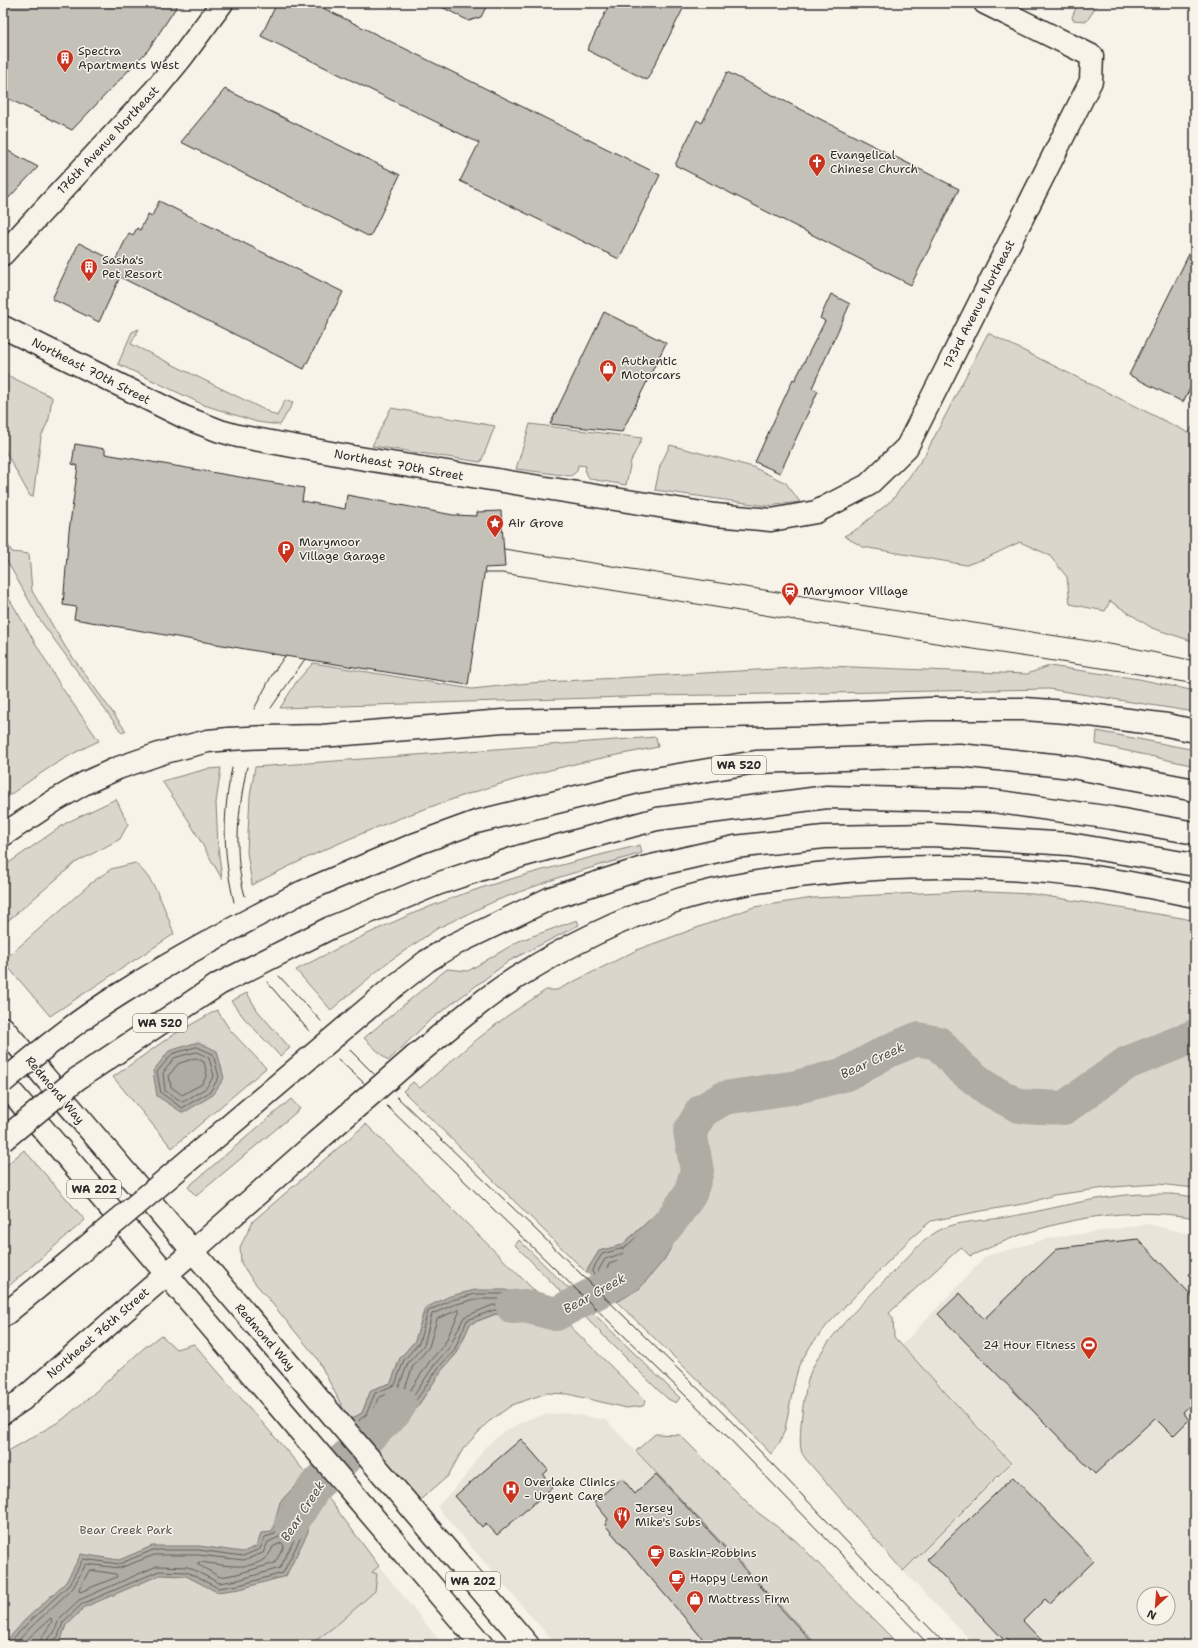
<svg xmlns="http://www.w3.org/2000/svg" width="1198" height="1648" font-family="'Shantell Sans',sans-serif">
	<rect width="100%" height="100%" fill="#f7f3e8"/>
	<filter id="ink" filterUnits="userSpaceOnUse"><feTurbulence type="fractalNoise" baseFrequency=".025" numOctaves="2"/><feDisplacementMap in="SourceGraphic" scale="8" xChannelSelector="R" yChannelSelector="G"/><feConvolveMatrix kernelMatrix="1 2 1 2 8 2 1 2 1" color-interpolation-filters="sRGB"/></filter>
	<g filter="url(#ink)">
		<g fill="#e8e4da" fill-rule="evenodd">
			<path d="M 1147,1224 L 1195,1235 L 1195,1645 L 975,1645 L 903,1571 L 1013,1463 L 902,1345 L 986,1256 L 1046,1239 ZM 1144,1594 L 1168,1594 L 1168,1618 L 1144,1618 Z"/>
			<polygon points="566,1413 606,1420 816,1645 556,1645 437,1507 463,1479 484,1448 505,1431 526,1420 543,1415"/>
			<polygon points="379,1566 443,1645 293,1645"/>
		</g>
		<g fill="#dad6cc" stroke="#82807c">
			<polygon points="1078,3 1085,3 1086,7 1094,3 1098,3 1087,21 1073,20 1072,17"/>
			<polygon points="139,329 131,344 277,416 285,400 293,403 280,425 257,422 204,405 118,364 132,332"/>
			<polygon points="988,333 1189,433 1195,422 1195,642 1152,628 1110,601 1105,611 1070,604 1067,577 1049,555 1020,542 984,559 966,565 863,547 844,536 857,529 893,499 925,455"/>
			<polygon points="3,373 52,397 49,419 41,437 33,497 30,496 3,447"/>
			<polygon points="391,408 495,426 481,462 372,446"/>
			<polygon points="530,424 642,438 631,461 626,485 590,479 585,472 586,466 578,465 577,471 571,476 516,469"/>
			<polygon points="670,445 753,467 786,483 800,502 767,506 655,490 660,466"/>
			<polygon points="3,536 12,552 29,554 32,591 41,606 66,648 126,731 122,733 40,620 3,554"/>
			<path d="M 3,588 L 60,685 L 99,741 C 64,756 33,778 3,800 Z"/>
			<polygon points="313,663 472,689 529,683 827,666 1027,674 1049,666 1139,679 1195,691 1195,712 1049,689 655,696 280,708 297,681"/>
			<polygon points="1097,731 1195,750 1195,766 1096,744"/>
			<path d="M 656,737 L 658,747 C 624,754 588,760 554,769 C 449,796 348,835 252,885 L 247,852 L 250,796 L 255,767 Z"/>
			<polygon points="221,768 216,803 218,846 222,879 189,821 162,781 207,769"/>
			<polygon points="116,799 128,824 120,839 75,863 3,925 3,867 66,823"/>
			<path d="M 640,845 L 642,853 L 563,876 L 495,901 L 438,928 L 388,962 L 331,1010 L 296,970 C 356,938 419,908 484,887 C 536,871 588,858 640,845 Z"/>
			<path d="M 135,863 C 156,881 165,909 174,934 L 50,1016 L 3,961 L 91,883 L 111,869 Z"/>
			<polygon points="965,891 1033,894 1182,918 1195,921 1195,1188 1158,1184 1113,1187 1054,1195 1029,1203 976,1212 931,1221 910,1239 829,1323 811,1345 799,1365 794,1384 785,1429 780,1442 771,1454 736,1417 617,1302 640,1288 677,1195 622,1245 599,1251 586,1272 403,1091 413,1082 420,1088 470,1045 507,1016 546,990 557,990 639,949 754,907 813,898"/>
			<polygon points="577,920 579,925 509,961 429,1021 388,1061 364,1038 447,969 468,971 519,941"/>
			<polygon points="247,993 257,1010 290,1048 280,1056 244,1018 231,1001"/>
			<polygon points="217,1010 230,1030 266,1068 172,1148 113,1077 171,1036"/>
			<polygon points="291,1099 300,1109 196,1196 188,1187"/>
			<polygon points="366,1124 544,1300 530,1297 425,1308 415,1341 400,1358 391,1383 371,1390 362,1413 351,1419 345,1412 317,1358 251,1278 241,1263 240,1247 253,1221"/>
			<polygon points="24,1150 85,1220 3,1291 3,1168"/>
			<path d="M 1141,1194 L 1172,1194 L 1195,1197 L 1195,1218 C 1139,1208 1083,1215 1030,1232 C 1009,1238 990,1248 970,1256 L 961,1247 L 889,1313 L 893,1318 L 894,1337 L 1011,1463 L 903,1571 L 805,1458 C 803,1455 801,1452 801,1449 C 798,1435 805,1381 812,1369 C 829,1333 868,1298 896,1269 C 910,1255 925,1236 944,1228 C 962,1221 981,1221 1001,1218 C 1048,1211 1092,1196 1141,1194 Z"/>
			<polygon points="519,1240 572,1292 566,1297 515,1245"/>
			<polygon points="589,1309 680,1398 676,1403 668,1399 657,1389 581,1313"/>
			<polygon points="496,1314 566,1322 646,1401 643,1406 626,1408 568,1394 547,1393 512,1405 487,1423 463,1449 448,1476 420,1500 369,1440 411,1416 442,1370 457,1353 470,1324"/>
			<polygon points="161,1335 176,1349 194,1344 332,1503 379,1566 372,1572 377,1574 375,1591 339,1623 310,1645 3,1645 3,1454 62,1420 93,1394 144,1348"/>
			<polygon points="655,1434 680,1435 757,1512 795,1540 899,1645 817,1645 636,1451"/>
		</g>
		<g fill="#afaca4" stroke="#7a7874">
			<polygon points="198,1042 217,1051 224,1078 213,1095 183,1113 157,1096 153,1071 169,1051"/>
			<polygon points="677,1195 698,1199 664,1260 640,1288 617,1302 586,1272 599,1251 622,1245"/>
			<polygon points="475,1290 505,1290 544,1300 566,1322 495,1314 470,1324 457,1353 442,1370 411,1416 369,1440 351,1419 362,1413 371,1390 391,1383 400,1358 415,1341 425,1308 450,1296"/>
			<polygon points="307,1473 319,1487 309,1508 308,1532 286,1576 240,1589 217,1592 186,1576 160,1575 85,1607 66,1625 61,1640 52,1645 3,1645 24,1621 66,1582 81,1554 119,1560 152,1546 199,1546 243,1552 257,1546 261,1533 272,1532 280,1502"/>
		</g>
		<g fill="#f7f3e8">
			<polygon points="584,1270 586,1272 618,1303 615,1303 584,1273"/>
			<polygon points="542,1298 546,1299 568,1321 568,1323"/>
		</g>
		<g fill="none" stroke-linecap="round" stroke-linejoin="round">
			<g stroke="#605f5b" stroke-width="1">
				<polygon points="197,1047 213,1054 219,1077 210,1092 182,1108 161,1093 157,1072 172,1054"/>
				<polygon points="197,1052 209,1058 214,1076 206,1088 183,1102 165,1091 163,1073 174,1058"/>
				<polygon points="196,1058 204,1062 207,1075 202,1084 182,1095 171,1087 169,1075 178,1064"/>
				<path d="M 678,1200 L 689,1201 L 691,1204 C 677,1229 646,1291 616,1296 L 592,1272 L 592,1270 L 602,1254 L 624,1248 Z"/>
				<path d="M 679,1205 L 682,1205 L 683,1208 C 665,1240 652,1270 619,1290 L 617,1290 L 598,1271 L 605,1259 L 627,1252 Z"/>
				<path d="M 658,1233 L 660,1233 L 661,1235 C 652,1252 637,1276 619,1282 L 606,1270 L 609,1264 L 630,1257 Z"/>
				<polygon points="476,1294 505,1294 542,1304 551,1314 549,1316 494,1310 467,1320 454,1351 439,1367 408,1412 371,1434 369,1434 359,1420 366,1415 375,1393 395,1385 404,1360 419,1343 428,1311 452,1300"/>
				<polygon points="476,1299 503,1299 519,1303 520,1305 518,1307 493,1305 464,1317 449,1348 435,1364 405,1409 372,1428 370,1427 366,1422 371,1417 378,1398 398,1389 408,1363 424,1345 432,1314 453,1305"/>
				<polygon points="459,1310 459,1313 444,1345 430,1361 401,1404 382,1415 379,1415 379,1413 383,1402 398,1396 404,1391 413,1366 429,1347 437,1319"/>
				<path d="M 282,1543 L 284,1546 L 275,1563 L 237,1574 L 220,1577 L 197,1564 L 199,1562 C 222,1564 262,1576 273,1547 Z"/>
				<polygon points="90,1570 116,1574 117,1577 80,1592 79,1589"/>
				<polyline points="7,1645 27,1624 69,1585 83,1559 119,1564 153,1550 198,1550 243,1556 260,1549 265,1537 275,1534 284,1504 305,1481 308,1481 314,1487 305,1508 304,1531 283,1573 239,1585 218,1588 187,1572 159,1571 82,1604 63,1622 58,1637 52,1641 51,1645"/>
				<polyline points="14,1645 30,1628 73,1588 86,1564 120,1568 154,1555 198,1555 244,1560 263,1553 268,1542 279,1537 288,1506 303,1491 306,1492 301,1507 299,1530 280,1568 238,1580 219,1583 188,1567 157,1566 79,1600 59,1619 54,1633 48,1638 46,1645"/>
				<path d="M 22,1645 L 35,1632 L 51,1618 L 52,1620 C 49,1630 40,1635 40,1645"/>
			</g>
			<g stroke="#afaca4" stroke-width="34">
				<polyline points="513,1307 525,1306 556,1314 626,1277 676,1214 690,1194 697,1171 690,1131 702,1111 724,1098 797,1087 846,1074 888,1051 917,1039 938,1043 960,1067 988,1089 1019,1106 1064,1108 1127,1063 1195,1036"/>
				<polyline points="291,1524 316,1485 394,1413 400,1404"/>
			</g>
		</g>
		<g fill="#c4c1b9" stroke="#2b2b2b">
			<polygon points="3,3 179,3 148,50 72,130 3,96"/>
			<polygon points="277,3 313,3 660,175 619,259 460,181 479,143 261,36"/>
			<polygon points="434,3 488,3 481,17 469,21"/>
			<polygon points="610,3 686,3 647,80 587,50"/>
			<polygon points="727,72 959,189 911,285 675,165 697,120 702,123"/>
			<polygon points="225,89 400,175 370,237 181,142"/>
			<polygon points="3,148 38,167 3,204"/>
			<polygon points="159,201 343,292 304,369 120,277 99,322 52,299 79,243 115,261 129,233 133,235 137,228 140,230 148,214 152,216"/>
			<polygon points="1195,242 1195,379 1183,402 1129,375"/>
			<polygon points="831,294 850,304 812,388 818,391 780,473 755,462 793,379 795,380 825,321 820,318"/>
			<polygon points="604,312 666,343 622,432 550,424"/>
			<polygon points="75,444 105,449 105,454 304,488 302,501 345,509 347,495 453,515 477,516 477,512 501,511 505,567 485,568 468,685 285,656 74,619 76,607 63,605 69,531 78,466 72,464"/>
			<polygon points="1138,1239 1195,1299 1195,1401 1183,1412 1189,1420 1173,1436 1155,1418 1095,1474 938,1314 960,1293 984,1319 1058,1248"/>
			<polygon points="521,1439 548,1470 543,1475 553,1487 497,1535 486,1523 482,1527 455,1496"/>
			<polygon points="656,1474 815,1645 708,1645 605,1525 608,1519 594,1502 622,1478 635,1494"/>
			<polygon points="1013,1477 1094,1561 1050,1604 1045,1599 1023,1621 1046,1645 1012,1645 1006,1639 1004,1640 927,1559"/>
		</g>
		<g fill="none" stroke-linecap="round" stroke-linejoin="round">
			<g stroke="#2b2b2b" stroke-width="25">
				<g id="secondary">
					<polyline points="3,254 155,90 182,57 222,3"/>
					<polyline points="3,327 184,417 220,431 238,436 353,457 715,515 771,520 816,512 868,485 907,447 1091,81 1092,56 985,3"/>
					<polyline points="3,1413 22,1400 192,1252"/>
				</g>
			</g>
			<g stroke="#2b2b2b" stroke-width="25">
				<g id="primary">
					<polyline points="3,1028 528,1645"/>
					<polyline points="3,1082 482,1645"/>
				</g>
			</g>
			<g stroke="#2b2b2b" stroke-width="25">
				<g id="highway">
					<polyline points="267,737 322,736 503,721 813,714 929,709 1024,709 1067,712 1167,725 1195,731"/>
					<polyline points="3,835 54,801 85,783 118,768 165,752 208,741 229,739"/>
					<polyline points="300,893 413,845 476,822 637,782 756,762 959,755 1072,767 1195,790"/>
					<polyline points="330,928 437,884 521,856 657,819 827,797 993,801 1112,818 1195,833"/>
					<polyline points="386,993 427,961 453,945 551,898 643,868 735,847 824,837 932,835 1069,844 1195,865"/>
					<path d="M 414,1057 C 447,1030 480,1001 516,978 C 566,946 621,919 678,900 C 723,886 770,879 817,874 C 905,864 996,865 1084,876 C 1121,880 1158,889 1195,896"/>
					<polyline points="192,1252 315,1143"/>
					<polyline points="3,1316 70,1261"/>
				</g>
			</g>
			<use href="#secondary" stroke="#f7f3e8" stroke-width="22"/>
			<use href="#primary" stroke="#f7f3e8" stroke-width="22"/>
			<use href="#highway" stroke="#f7f3e8" stroke-width="22"/>
			<g stroke="#2b2b2b" stroke-width="1">
				<polyline points="504,549 1044,634 1128,647 1195,661"/>
				<polyline points="484,573 502,573 568,583 960,647 1121,671 1195,684"/>
				<polyline points="271,708 305,659"/>
				<polyline points="254,709 273,673 285,656"/>
				<path d="M 232,768 C 222,815 223,855 234,902"/>
				<path d="M 245,896 C 233,854 238,810 247,767"/>
				<polyline points="279,976 321,1021"/>
				<polyline points="267,982 309,1031"/>
				<polyline points="350,1050 374,1074"/>
				<polyline points="338,1059 364,1083"/>
				<polyline points="397,1097 533,1227 730,1420 946,1645"/>
				<polyline points="387,1106 721,1430 929,1645"/>
			</g>
			<g stroke="#2b2b2b" stroke-width="25" stroke-linecap="butt">
				<g id="highway-bridge">
					<polyline points="229,739 267,737"/>
					<path d="M 3,1082 C 40,1051 78,1020 120,994 C 178,957 239,925 300,893"/>
					<polyline points="3,1140 77,1079 219,984 330,928"/>
					<polyline points="315,1143 414,1057"/>
					<polyline points="70,1261 386,993"/>
				</g>
			</g>
			<use href="#highway-bridge" stroke="#f7f3e8" stroke-width="22"/>
		</g>
	</g>
	<defs>
		<g id="building-pin" transform="scale(0.9)"><path d="M0 17L-7.5 6A9.5 9.5 0 1 1 7.5 6Z" fill="#c8321e" stroke="#f7f3e8"/><path d="M-4-6H4V6H1V3H-1V6H-4ZM-2.5-4.3h1.7v1.8h-1.7ZM.8-4.3h1.7v1.8H.8ZM-2.5-1h1.7V.8h-1.7ZM.8-1h1.7V.8H.8Z" fill="#fff"/></g>
		<g id="church-pin" transform="scale(0.9)"><path d="M0 17L-7.5 6A9.5 9.5 0 1 1 7.5 6Z" fill="#c8321e" stroke="#f7f3e8"/><path d="M-1.2-6h2.4v3.5h3.3v2.4h-3.3V6h-2.4V-.1h-3.3v-2.4h3.3Z" fill="#fff"/></g>
		<g id="shop-pin" transform="scale(0.9)"><path d="M0 17L-7.5 6A9.5 9.5 0 1 1 7.5 6Z" fill="#c8321e" stroke="#f7f3e8"/><path d="M-5-2.5h2.3a2.7 3.5 0 0 1 5.4 0H5L5.5 6h-11ZM-1.5-2.5h3a1.5 2.3 0 0 0-3 0Z" fill="#fff"/></g>
		<g id="sight-pin" transform="scale(0.9)"><path d="M0 17L-7.5 6A9.5 9.5 0 1 1 7.5 6Z" fill="#c8321e" stroke="#f7f3e8"/><path d="M0-6L1.8-2.2L6-1.7L2.9 1.2L3.7 5.4L0 3.3L-3.7 5.4L-2.9 1.2L-6-1.7L-1.8-2.2Z" fill="#fff"/></g>
		<g id="parking-pin" transform="scale(0.9)"><path d="M0 17L-7.5 6A9.5 9.5 0 1 1 7.5 6Z" fill="#c8321e" stroke="#f7f3e8"/><path d="M-3.5-5.5H1a3.5 3.5 0 0 1 0 7H-1V5.5H-3.5ZM-1-3.4V-.6H.8a1.4 1.4 0 0 0 0-2.8Z" fill="#fff"/></g>
		<g id="station-pin" transform="scale(0.9)"><path d="M0 17L-7.5 6A9.5 9.5 0 1 1 7.5 6Z" fill="#c8321e" stroke="#f7f3e8"/><path d="M-3-6H3Q5-6 5-4V2Q5 4 3 4L4.5 6H3L1.5 4h-3L-3 6H-4.5L-3 4Q-5 4-5 2V-4Q-5-6-3-6ZM-3.5-4v3h7v-3ZM-3.5 1v1.5H-2V1ZM2 1v1.5H3.5V1Z" fill="#fff"/></g>
		<g id="stadium-pin" transform="scale(0.9)"><path d="M0 17L-7.5 6A9.5 9.5 0 1 1 7.5 6Z" fill="#c8321e" stroke="#f7f3e8"/><path d="M0-5a6.5 5 0 1 0 0 10a6.5 5 0 1 0 0-10ZM-3.5-1.8h7v3.6h-7Z" fill="#fff"/></g>
		<g id="hospital-pin" transform="scale(0.9)"><path d="M0 17L-7.5 6A9.5 9.5 0 1 1 7.5 6Z" fill="#c8321e" stroke="#f7f3e8"/><path d="M-5-5h3v3.5h4V-5h3V5h-3V1.5h-4V5h-3Z" fill="#fff"/></g>
		<g id="restaurant-pin" transform="scale(0.9)"><path d="M0 17L-7.5 6A9.5 9.5 0 1 1 7.5 6Z" fill="#c8321e" stroke="#f7f3e8"/><path d="M-5-6h1v4h1v-4h1v4h1v-4h1v5L-1.5 .5V6h-2V.5L-5-1ZM5-6V6H3V1.5H1.5Q1.5-4 5-6Z" fill="#fff"/></g>
		<g id="cafe-pin" transform="scale(0.9)"><path d="M0 17L-7.5 6A9.5 9.5 0 1 1 7.5 6Z" fill="#c8321e" stroke="#f7f3e8"/><path d="M-5.5-4.5H6V0H3Q3 3.5 0 3.5H-2.5Q-5.5 3.5-5.5 0ZM3-3.2v2h1.7v-2ZM-6 4.5H4V6H-6Z" fill="#fff"/></g>
	</defs>
	<g fill-rule="evenodd">
		<use href="#building-pin" x="65" y="58"/>
		<use href="#church-pin" x="817" y="162"/>
		<use href="#building-pin" x="89" y="267"/>
		<use href="#shop-pin" x="608" y="368"/>
		<use href="#sight-pin" x="495" y="523"/>
		<use href="#parking-pin" x="286" y="549"/>
		<use href="#station-pin" x="790" y="591"/>
		<use href="#stadium-pin" x="1089" y="1345"/>
		<use href="#hospital-pin" x="511" y="1489"/>
		<use href="#restaurant-pin" x="622" y="1515"/>
		<use href="#cafe-pin" x="656" y="1553"/>
		<use href="#cafe-pin" x="677" y="1578"/>
		<use href="#shop-pin" x="695" y="1599"/>
	</g>
	<g text-anchor="middle" stroke-width="3" stroke-linejoin="round" paint-order="stroke">
		<g fill="#f7f3e8" stroke="#686764" stroke-width="1">
			<rect x="712" y="756" width="54" height="18" rx="3"/>
			<rect x="133" y="1014" width="54" height="18" rx="3"/>
			<rect x="67" y="1180" width="54" height="18" rx="3"/>
			<rect x="446" y="1572" width="54" height="18" rx="3"/>
		</g>
		<g font-size="11" font-weight="bold" fill="#2b2b2b">
			<text x="739" y="769">WA 520</text>
			<text x="160" y="1027">WA 520</text>
			<text x="94" y="1193">WA 202</text>
			<text x="473" y="1585">WA 202</text>
		</g>
		<g font-size="12" fill="#2b2b2b" stroke="#f7f3e8" text-anchor="start">
			<text x="78" y="55">Spectra<tspan x="78" dy="14">Apartments West</tspan></text>
			<text x="830" y="159">Evangelical<tspan x="830" dy="14">Chinese Church</tspan></text>
			<text x="102" y="264">Sasha's<tspan x="102" dy="14">Pet Resort</tspan></text>
			<text x="621" y="365">Authentic<tspan x="621" dy="14">Motorcars</tspan></text>
			<text x="508" y="527">Air Grove</text>
			<text x="299" y="546">Marymoor<tspan x="299" dy="14">Village Garage</tspan></text>
			<text x="803" y="595">Marymoor Village</text>
			<text x="1076" y="1349" text-anchor="end">24 Hour Fitness</text>
			<text x="524" y="1486">Overlake Clinics<tspan x="524" dy="14">- Urgent Care</tspan></text>
			<text x="635" y="1512">Jersey<tspan x="635" dy="14">Mike's Subs</tspan></text>
			<text x="669" y="1557">Baskin-Robbins</text>
			<text x="690" y="1582">Happy Lemon</text>
			<text x="708" y="1603">Mattress Firm</text>
		</g>
		<g font-size="12" fill="#2b2b2b" stroke="#f7f3e8">
			<text transform="translate(108 140) rotate(-47)" y="4">176th Avenue Northeast</text>
			<text transform="translate(979 304) rotate(-63)" y="4">173rd Avenue Northeast</text>
			<text transform="translate(91 371) rotate(27)" y="4">Northeast 70th Street</text>
			<text transform="translate(399 465) rotate(10)" y="4">Northeast 70th Street</text>
			<text transform="translate(55 1090) rotate(50)" y="4">Redmond Way</text>
			<text transform="translate(98 1333) rotate(-41)" y="4">Northeast 76th Street</text>
			<text transform="translate(265 1337) rotate(49)" y="4">Redmond Way</text>
		</g>
		<g font-size="12" fill="#575653" stroke="#f7f3e8">
			<text x="126" y="1534">Bear Creek Park</text>
		</g>
		<g font-size="13" font-style="italic" fill="#53524f" stroke="#f7f3e8">
			<text transform="translate(872 1060) rotate(-25)" y="5">Bear Creek</text>
			<text transform="translate(594 1293) rotate(-29)" y="5">Bear Creek</text>
			<text transform="translate(302 1511) rotate(-57)" y="5">Bear Creek</text>
		</g>
	</g>
	<rect width="1198" height="1648" fill="none" stroke="#f7f3e8" stroke-width="16"/>
	<rect x="8" y="8" width="1182" height="1632" fill="none" stroke="#2b2b2b" stroke-width="1.5" filter="url(#ink)"/>
	<g transform="translate(1156 1606) rotate(206)"><circle r="19" fill="#f7f3e8" stroke="#a5a39c"/>
	<path d="M0-3L7 15L0 10L-7 15Z" fill="#c8321e"/>
	<text y="-6" font-size="11" font-weight="bold" text-anchor="middle" fill="#2b2b2b">N</text>
	</g>
</svg>
